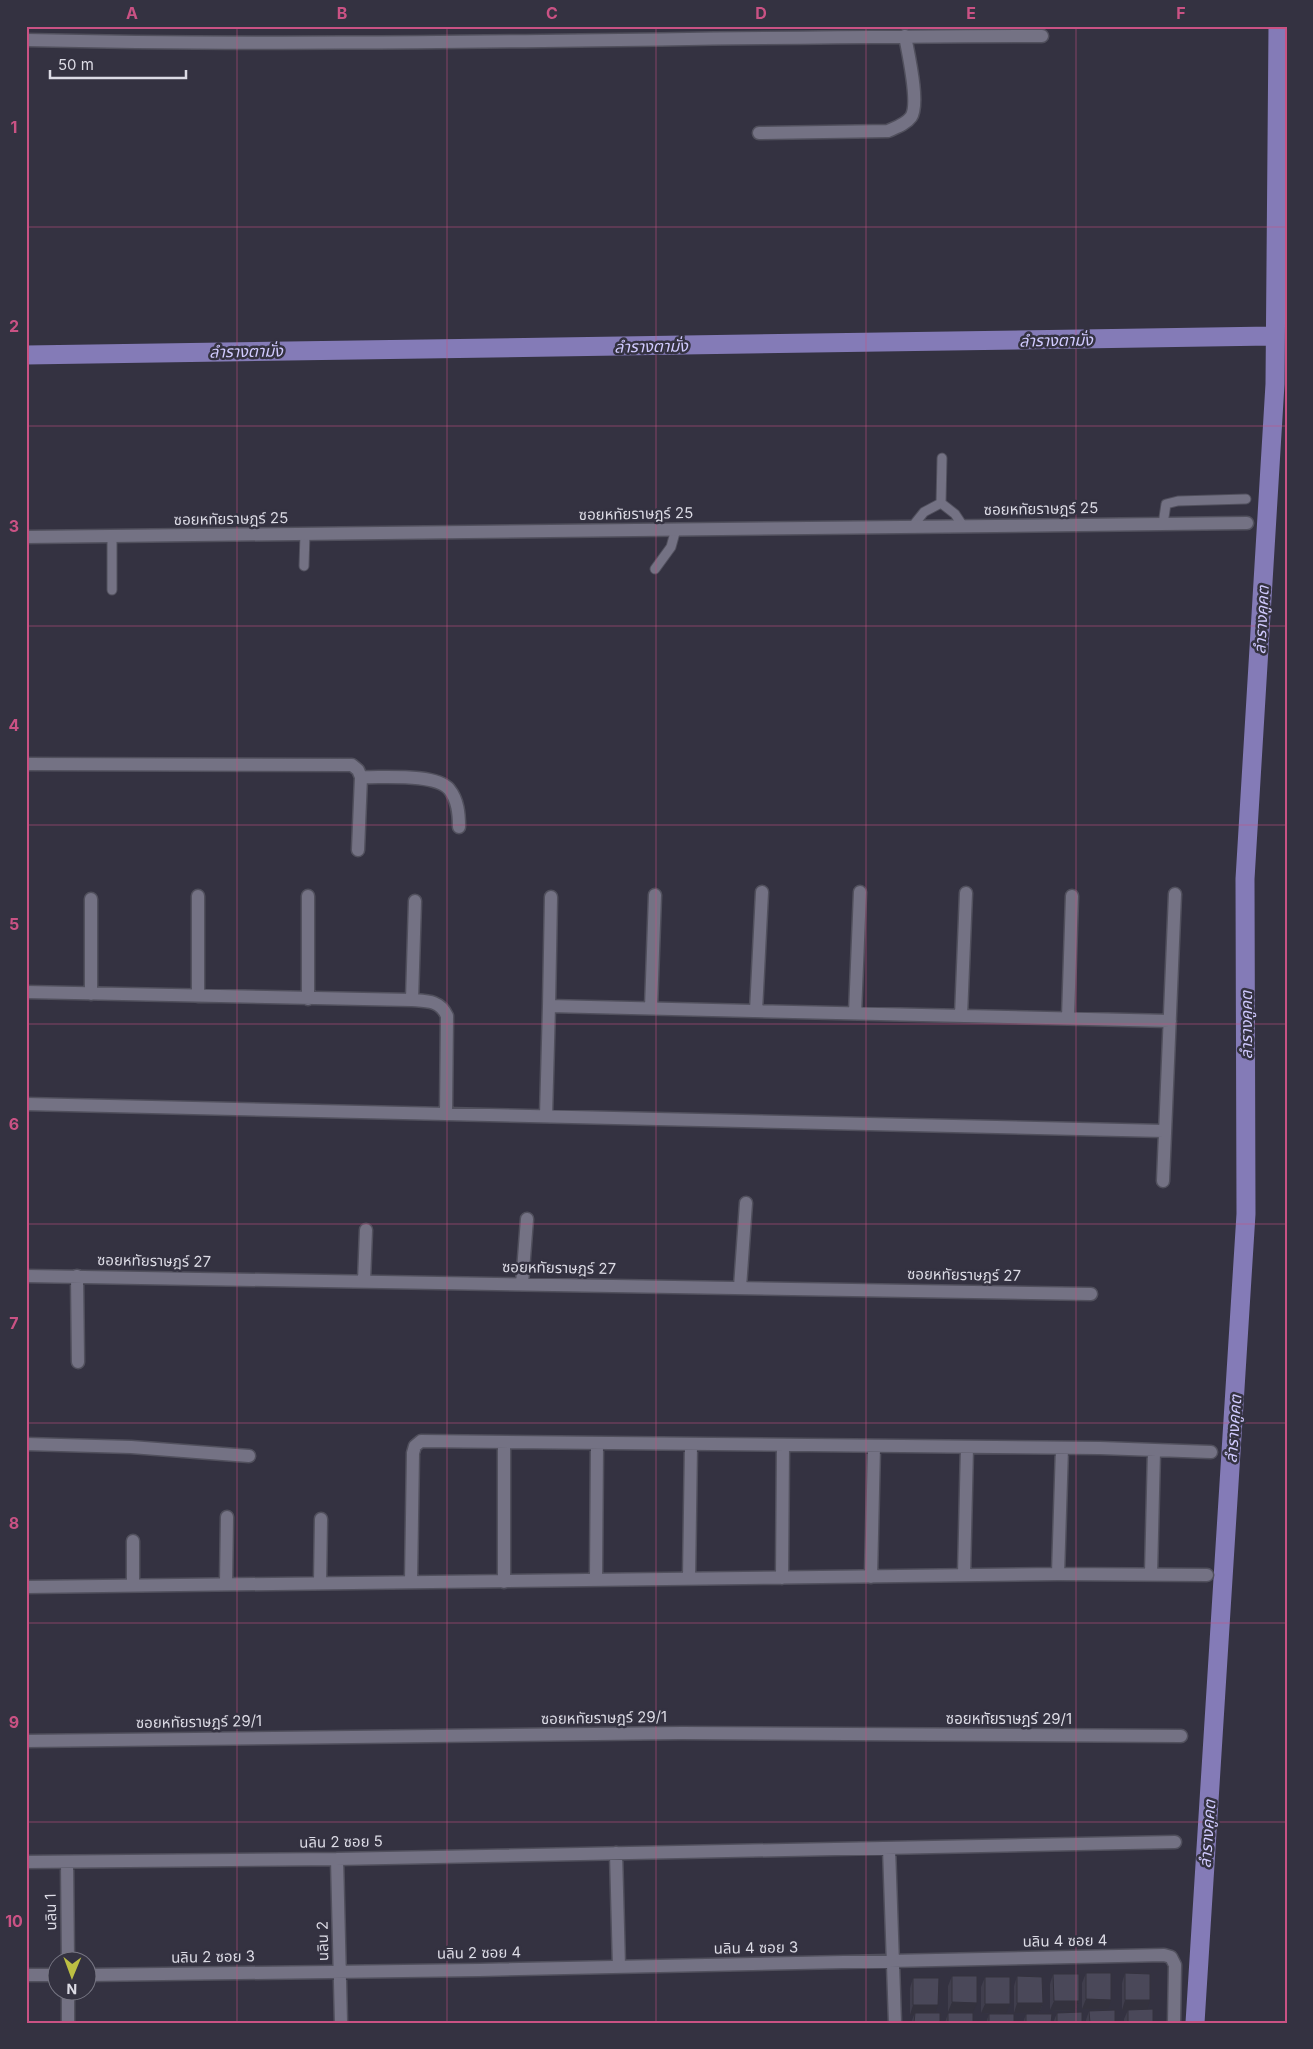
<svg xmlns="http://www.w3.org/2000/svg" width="1313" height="2049" font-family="Inter,'Noto Sans Thai',sans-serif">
<rect width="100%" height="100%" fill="#343241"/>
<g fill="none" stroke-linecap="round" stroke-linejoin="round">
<!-- canal -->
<path stroke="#847bb7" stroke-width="19" d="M26 355 1275 336
M1195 2023 1246 1214 1245 879 1275 384 1278 26"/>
<defs>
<path id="service" d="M942 458 941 503 955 514 963 526
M1163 524 1166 504 1178 501 1246 499
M912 527 924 512 941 503
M112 537V590
M304 566 305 534
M655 569 671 547 676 529"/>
<path id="minor" d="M26 40C365 48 703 36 1042 36
M759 133 888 131C897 127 906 124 911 117 920 104 908 53 905 36
M26 537 1247 523
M26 764 352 765 358 770 361 777 358 850
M361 777C382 778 435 773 449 789 458 800 459 814 459 827
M198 896V996
M26 992 412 1000C426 1001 440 1000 447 1016L446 1114
M91 994V899
M308 999V896
M412 1000 415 901
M549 1006 551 897
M651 1008 655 895
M756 1011 762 892
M855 1013 860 892
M961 1016 966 893
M1068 1018 1072 896
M26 1104 1164 1131
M546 1116 549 1006 1170 1021
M1163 1181 1175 894
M26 1276 1091 1294
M77 1276 78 1362
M364 1281 366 1230
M522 1284 527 1219
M740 1287 746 1203
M26 1444 131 1447 249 1456
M133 1541V1586
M1058 1574 1062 1448
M1151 1574 1154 1451
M964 1575 967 1447
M871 1577 874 1446
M782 1578 783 1446
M596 1579 597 1444
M689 1579 691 1445
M411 1582 413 1453 415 1446 421 1441 1100 1448 1211 1452
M504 1582V1442
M320 1583 321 1519
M226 1584 227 1517
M26 1587 1058 1574 1207 1575
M26 1741 682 1733 1181 1736
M889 1848 895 2023
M616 1853 619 1967
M337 1859 341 2023
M26 1862 337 1859 1175 1842
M67 1862 68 1962
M26 1975H58
M88 1975 479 1970 1164 1955 1171 1957 1175 1965 1174 2023
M68 1992V2023"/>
</defs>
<!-- service casing -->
<use href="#service" stroke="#51505d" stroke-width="11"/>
<!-- minor casing -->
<use href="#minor" stroke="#51505d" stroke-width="15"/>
<!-- service -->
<use href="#service" stroke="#747284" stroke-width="9"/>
<!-- minor -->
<use href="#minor" stroke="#747284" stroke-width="12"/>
</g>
<!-- wall -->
<path fill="#403e4d" d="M1086 1973 1108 2009H1082V1983Z
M1125 1973 1147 2009 1153 2023H1124V2019L1128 2010H1122V1983Z
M1053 1974 1079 2001 1075 2011 1050 2010V1984Z
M952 1976 973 2012H948V1986Z
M1017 1976 1043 2003 1039 2013H1014V1986Z
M985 1977 1006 2014 981 2013V1987Z
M913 1978 935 2013 940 2023H911L914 2015H910V1988Z
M1089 2011 1115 2023H1086V2020Z
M948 2013 973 2023H945Z
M1057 2013 1082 2023H1053Z
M989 2014 1014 2023H986Z
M1026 2014 1051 2023H1023Z"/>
<!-- shaded-wall -->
<path fill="#34323e" d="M1086 1999 1111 2000 1108 2009H1082Z
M1125 2000H1150L1147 2010H1122Z
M1054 2001H1079L1075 2011 1050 2010Z
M952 2002 977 2003 973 2012H948Z
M1017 2003H1043L1039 2013H1014Z
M985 2004H1010L1006 2014 981 2013Z
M913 2005H938L935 2014 915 2013 914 2015H910Z"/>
<!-- building -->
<path fill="#4a4859" stroke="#34323e" d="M1086 1973H1111V2000L1086 1999Z
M1125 1973 1150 1974V2000H1125Z
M1053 1974H1079V2001H1054Z
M952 1976H977V2003L952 2002Z
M1017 1976 1042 1977 1043 2003H1017Z
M985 1977H1010V2004H985Z
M913 1978H939L938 2005H913Z
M1153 2009V2023H1128V2010Z
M1115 2010V2023H1090L1089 2011Z
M1082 2012V2023H1057V2013Z
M915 2013H940V2023H914Z
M948 2013H973V2023H948Z
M989 2014H1014V2023H989Z
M1026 2014H1052L1051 2023H1026Z"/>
<!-- grid -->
<path fill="none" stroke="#ca5284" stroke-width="1" stroke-opacity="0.55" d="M237 26V2023M447 26V2023M656 26V2023M866 26V2023M1076 26V2023M26 227H1287M26 426H1287M26 626H1287M26 825H1287M26 1024H1287M26 1224H1287M26 1423H1287M26 1623H1287M26 1822H1287"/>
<g text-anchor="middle" stroke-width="5" stroke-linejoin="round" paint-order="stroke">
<!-- street labels -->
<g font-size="15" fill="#dcdbe5" stroke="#343241">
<text transform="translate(1041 509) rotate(-1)" y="5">ซอยหทัยราษฎร์ 25</text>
<text transform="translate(636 514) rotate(-1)" y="5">ซอยหทัยราษฎร์ 25</text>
<text transform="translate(231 519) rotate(-1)" y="5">ซอยหทัยราษฎร์ 25</text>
<text transform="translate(154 1261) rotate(1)" y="5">ซอยหทัยราษฎร์ 27</text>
<text transform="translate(559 1268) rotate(1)" y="5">ซอยหทัยราษฎร์ 27</text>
<text transform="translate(964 1275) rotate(1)" y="5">ซอยหทัยราษฎร์ 27</text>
<text transform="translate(604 1718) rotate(-1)" y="5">ซอยหทัยราษฎร์ 29/1</text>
<text x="1009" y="1724">ซอยหทัยราษฎร์ 29/1</text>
<text transform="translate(199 1722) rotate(-1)" y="5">ซอยหทัยราษฎร์ 29/1</text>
<text transform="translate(341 1842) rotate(-1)" y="5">นลิน 2 ซอย 5</text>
<text transform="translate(51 1912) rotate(-91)" y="5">นลิน 1</text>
<text transform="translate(323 1941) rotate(-91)" y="5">นลิน 2</text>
<text transform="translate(1065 1941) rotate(-1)" y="5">นลิน 4 ซอย 4</text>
<text transform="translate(756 1948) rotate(-1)" y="5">นลิน 4 ซอย 3</text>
<text transform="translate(479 1953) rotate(-1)" y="5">นลิน 2 ซอย 4</text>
<text transform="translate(213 1957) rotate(-1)" y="5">นลิน 2 ซอย 3</text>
</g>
<!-- water labels -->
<g font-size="16" font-style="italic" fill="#d0cafe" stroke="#343241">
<text transform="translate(1056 340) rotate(-1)" y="6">ลำรางตามั่ง</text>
<text transform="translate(651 346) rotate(-1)" y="6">ลำรางตามั่ง</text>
<text transform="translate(246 351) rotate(-1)" y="6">ลำรางตามั่ง</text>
<text transform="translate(1261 620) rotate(-87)" y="6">ลำรางคูคต</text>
<text transform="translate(1246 1025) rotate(-90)" y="6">ลำรางคูคต</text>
<text transform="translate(1233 1429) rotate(-86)" y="6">ลำรางคูคต</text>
<text transform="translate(1207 1834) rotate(-86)" y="6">ลำรางคูคต</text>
</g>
</g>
<!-- border -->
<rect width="1313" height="2049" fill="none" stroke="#343241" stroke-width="55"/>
<!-- north arrow -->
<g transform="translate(72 1976) rotate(181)"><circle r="24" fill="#343241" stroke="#777683"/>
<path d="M0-4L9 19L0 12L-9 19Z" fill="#bdbf43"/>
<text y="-8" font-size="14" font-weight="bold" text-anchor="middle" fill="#dcdbe5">N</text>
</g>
<!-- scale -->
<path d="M50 70v8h136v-8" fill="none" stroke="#dcdbe5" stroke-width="2.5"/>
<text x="58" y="70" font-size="15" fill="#dcdbe5" stroke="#343241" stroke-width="4" paint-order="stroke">50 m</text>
<rect x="28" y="28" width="1258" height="1994" fill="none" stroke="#ca5284" stroke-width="2"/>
<g font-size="16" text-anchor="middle" font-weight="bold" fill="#ca5284">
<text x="132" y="19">A</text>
<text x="342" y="19">B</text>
<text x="552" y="19">C</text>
<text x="761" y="19">D</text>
<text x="971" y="19">E</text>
<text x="1181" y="19">F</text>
<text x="14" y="133">1</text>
<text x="14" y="332">2</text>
<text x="14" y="532">3</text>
<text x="14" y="731">4</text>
<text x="14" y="930">5</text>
<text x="14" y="1130">6</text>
<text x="14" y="1329">7</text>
<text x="14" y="1529">8</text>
<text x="14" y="1728">9</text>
<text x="14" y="1927">10</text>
</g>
</svg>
